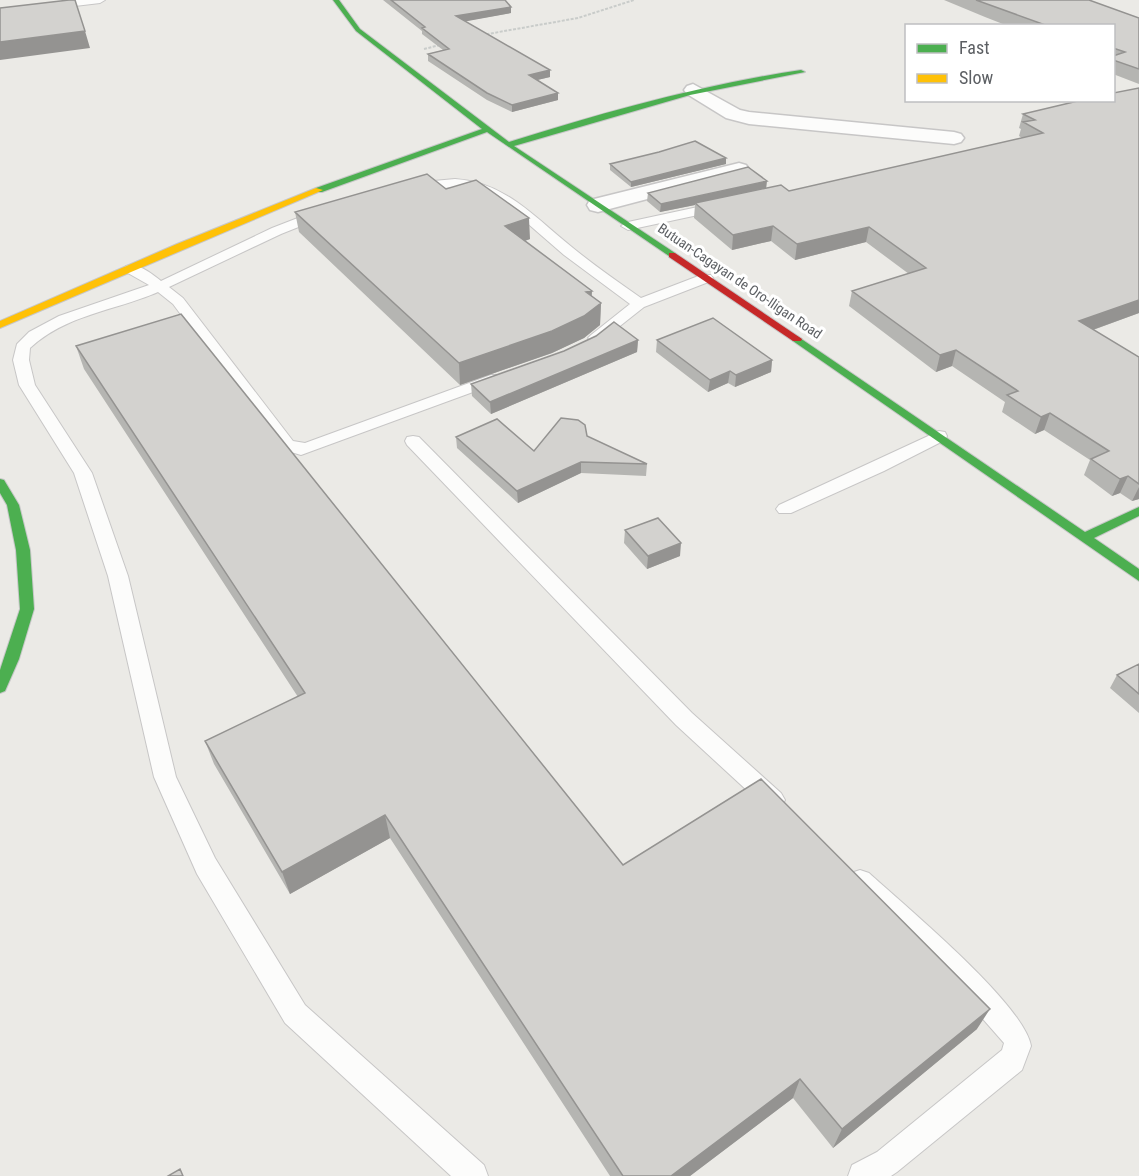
<svg xmlns="http://www.w3.org/2000/svg" width="1139" height="1176" font-family="'Roboto Condensed',sans-serif">
<rect width="100%" height="100%" fill="#ebeae6"/>
<g fill="none" stroke-linecap="round" stroke-linejoin="round">
<defs>
<path id="lane" d="M77 0H105L100 3 0 15V9Z
M455 179C506 182 536 219 573 248 595 266 618 282 641 298L701 275H711L713 278 711 281 644 307 601 341H591L588 338 591 335 630 304 564 255 511 209 488 194 472 189 455 187 412 191 406 187 412 183Z
M721 202 727 206 726 209 628 230 621 226 628 222Z
M321 209 326 210 327 213 326 216 281 234 169 287 183 298 293 441 305 443 491 375H503L505 378 503 381 301 455 281 449 173 304 158 292C114 311 65 315 30 348L29 360 35 385 92 473 128 576 176 777 215 858 305 1005 484 1165 488 1176H451L285 1023 197 874 154 777 108 576 74 473 19 385 13 360 17 344 29 332 59 316 149 285 126 272 124 269 126 266C139 263 151 273 161 281L272 228Z
M939 431 945 432 947 436 945 440 884 471 791 513H779L776 509 779 505Z
M413 436 419 437 692 713 781 793 785 800 781 807 773 810 765 807 676 725 407 445 405 441 407 437Z
M860 870 869 873C905 906 1024 1004 1031 1046L1022 1070 897 1172 891 1176H848L852 1165 877 1152 1002 1050 1004 1043 946 977 851 889 848 881 851 873Z"/>
<path id="street" d="M693 84 740 110 749 112 954 132 961 134 964 138 961 142 954 144 749 124 726 118 687 94 684 90 687 86Z
M739 163 746 165 749 169 746 173 598 212 590 210 587 205 590 200Z"/>
<path id="fast" d="M333 0H339L360 29 509 142C605 112 701 85 801 70L805 72 690 95 514 146 675 253V257L672 258 487 132 322 192H316V188L482 129 356 31Z
M797 336 1085 532 1139 507V516L1094 538 1139 569V581L793 341 792 339Z
M0 479 4 480 19 505 30 550 34 609 19 659 5 691 0 693V670L20 609 16 550 7 505 0 493Z"/>
<path id="slow" d="M316 188 323 190 0 328V321L177 244Z"/>
<path id="jam" d="M669 253H675L802 339 801 341H793L669 257Z"/>
</defs>
<!-- lane casing -->
<use href="#lane" stroke="#c7c6c6" stroke-width="2"/>
<!-- street casing -->
<use href="#street" stroke="#c7c6c6" stroke-width="3"/>
<!-- fast casing -->
<use href="#fast" stroke="#c7c7c8" stroke-width="2"/>
<!-- slow casing -->
<use href="#slow" stroke="#c7c7c8" stroke-width="2"/>
<!-- jam casing -->
<use href="#jam" stroke="#c7c7c8" stroke-width="2"/>
<!-- path -->
<path stroke="#c9ccca" stroke-width="2" stroke-dasharray="3 1.5" stroke-linecap="butt" d="M482 35 578 18 634 0
M424 49 440 45"/>
<!-- lane -->
<use href="#lane" fill="#fcfcfb" fill-rule="evenodd"/>
<!-- street -->
<use href="#street" fill="#fcfcfb" fill-rule="evenodd"/>
<!-- fast -->
<use href="#fast" fill="#4caf50" fill-rule="evenodd"/>
<!-- slow -->
<use href="#slow" fill="#ffc107" fill-rule="evenodd"/>
<!-- jam -->
<use href="#jam" fill="#c62828" fill-rule="evenodd"/>
</g>
<!-- wall -->
<path fill="#b5b5b2" d="M383 0H505L511 7V13L465 21 550 77 537 80 558 100 512 112 487 100 428 61V54L443 50 422 34V31Z
M944 0H1089L1139 18V84L1113 74V26H1008L985 17Z
M1082 100 1139 313 1093 330 1139 357V499L1132 501 1120 493 1112 496 1084 475 1090 460 1044 430 1035 434 1002 412 1005 402 952 366 936 372 849 306 852 291 909 274 866 242 795 260 771 241 732 250 694 218 695 205 660 212 647 201 648 193 767 188 789 191 1022 138 1019 136 1021 129 1019 128 1023 114Z
M610 164H726L631 187 610 170Z
M446 189 530 239 525 241 601 303 600 325 584 338 552 353 460 385 299 232 295 212Z
M638 340 637 352 491 414 472 396 471 384Z
M657 340 772 360 771 372 735 387 728 383 708 392 656 352Z
M76 346 623 865 977 1029 833 1148 793 1098 690 1176H610L390 838 290 894 214 764 205 741 298 697 84 369Z
M587 436 647 464 646 476 581 473 518 503 457 448 456 437 534 451Z
M625 530 680 556 647 569 624 543Z
M1139 664V713L1110 688 1117 675Z"/>
<!-- shaded-wall -->
<path fill="#949391" d="M511 7V13L457 23 456 16Z
M85 31 90 48 0 60V42Z
M550 70V77L529 82V75Z
M558 93V100L512 112V105Z
M726 158V164L631 187V182Z
M767 181 766 190 695 203V205L660 212 661 204Z
M529 218 530 239 506 247 505 226Z
M773 226 771 241 732 250 733 235Z
M869 227 866 242 795 260 797 244Z
M592 291 591 310 601 303 600 325 584 338 552 353 460 385 459 363 586 292Z
M1139 300V313L1073 337 1079 321Z
M638 340 637 352 491 414 490 402Z
M956 350 952 366 936 372 940 355Z
M772 360 771 372 735 387 736 375Z
M730 371 728 383 708 392 710 380Z
M1050 413 1044 430 1035 434 1041 417Z
M581 462V473L518 503 517 491Z
M1128 476 1120 493 1112 496 1120 479Z
M1139 487V499L1132 501Z
M681 543 680 556 647 569 648 556Z
M385 815 390 838 290 894 282 872Z
M990 1009 977 1029 833 1148 842 1129Z
M800 1079 793 1098 690 1176H671Z"/>
<!-- building -->
<path fill="#d3d2cf" stroke="#949391" stroke-width="1.5" d="M69 0H75L85 31 0 42V8Z
M391 0H505L511 7 456 16 550 70 529 75 558 93 512 105 487 93 428 54 449 49 422 28 425 27Z
M976 0H1089L1139 18V69L1113 60V56L1125 52 1113 48V26H1048Z
M1139 88V300L1079 321 1139 357V484L1128 476 1120 479 1091 459 1109 451 1050 413 1041 417 1007 395 1018 391 956 350 940 355 852 291 926 268 869 227 797 244 773 226 733 235 695 203 781 185 789 191 1043 133 1023 122 1035 120 1023 114 1082 100H1113V93Z
M695 141 726 158 631 182 610 164 659 152Z
M748 167 767 181 661 204 648 193Z
M427 174 446 189 476 180 529 218 505 226 592 291 586 292 601 303 584 316 552 331 459 363 295 212Z
M181 314 623 865 761 779 990 1009 842 1129 800 1079 671 1176H623L385 815 282 872 205 741 305 693 76 346Z
M713 318 772 360 736 375 730 371 710 380 657 340Z
M614 322 638 340 490 402 471 384 564 351 596 336Z
M561 418 578 420 585 425 587 436 647 464 581 462 517 491 456 437 497 419 534 451Z
M658 518 681 543 648 556 625 530Z
M1139 664V694L1117 675Z
M180 1169 183 1176H168Z"/>
<g text-anchor="middle" stroke-width="6" stroke-linejoin="round" paint-order="stroke">
<!-- far-street labels -->
<g font-size="14" fill="#5c5f63" stroke="#fff">
<text transform="translate(740 281) rotate(34)" y="5">Butuan-Cagayan de Oro-Iligan Road</text>
</g>
</g>
<!-- legend -->
<rect x="905" y="24" width="210" height="78" fill="#ffffff" stroke="#bebfc1" stroke-width="1.5"/>
<rect x="917" y="44" width="30" height="9" fill="#4caf50" stroke="#bebfc1" stroke-width="1.5"/>
<text x="959" y="54" font-size="18" fill="#5c5f63">Fast</text>
<rect x="917" y="74" width="30" height="9" fill="#ffc107" stroke="#bebfc1" stroke-width="1.5"/>
<text x="959" y="84" font-size="18" fill="#5c5f63">Slow</text>
</svg>
